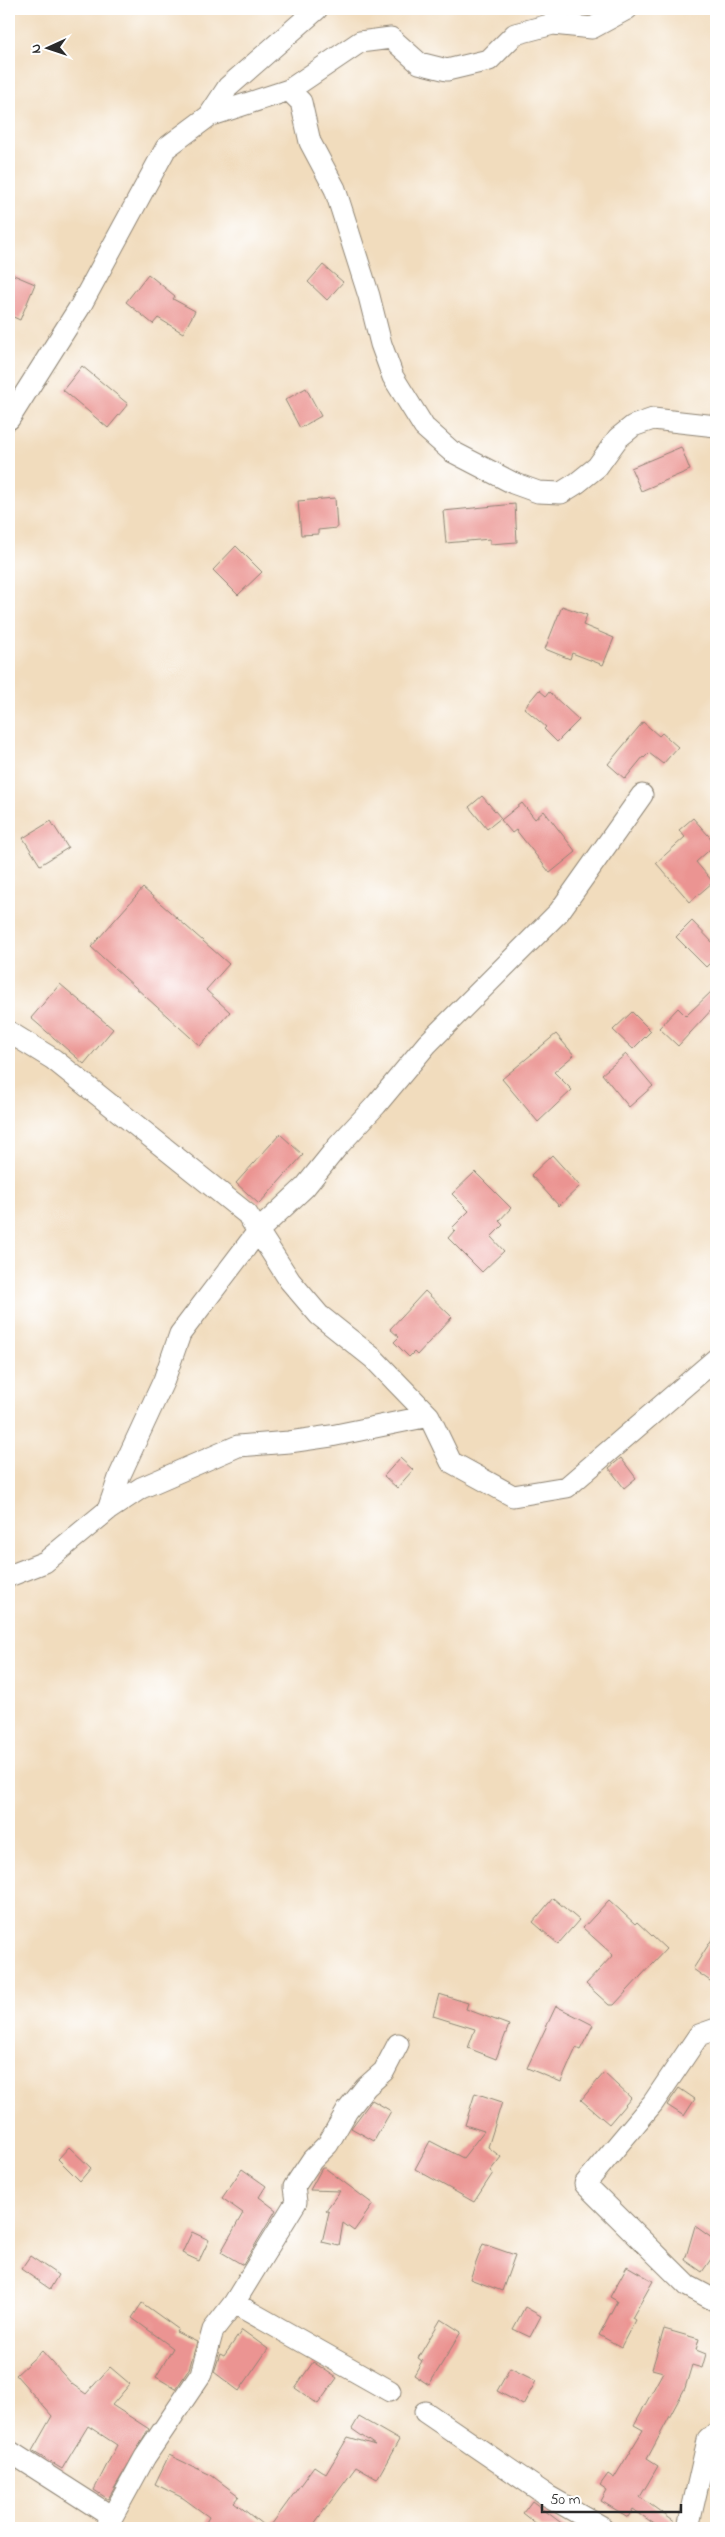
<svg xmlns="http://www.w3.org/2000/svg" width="725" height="2537" font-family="'Indie Flower',sans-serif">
<rect width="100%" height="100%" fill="#fff"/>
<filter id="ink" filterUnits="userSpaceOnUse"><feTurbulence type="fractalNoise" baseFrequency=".02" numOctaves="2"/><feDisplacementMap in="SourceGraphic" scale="10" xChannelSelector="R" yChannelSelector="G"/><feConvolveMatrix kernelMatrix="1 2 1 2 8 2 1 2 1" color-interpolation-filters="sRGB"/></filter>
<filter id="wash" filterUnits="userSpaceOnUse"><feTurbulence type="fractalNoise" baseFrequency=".0096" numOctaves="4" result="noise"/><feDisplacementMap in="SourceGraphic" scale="20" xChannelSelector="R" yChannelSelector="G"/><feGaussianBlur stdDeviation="1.12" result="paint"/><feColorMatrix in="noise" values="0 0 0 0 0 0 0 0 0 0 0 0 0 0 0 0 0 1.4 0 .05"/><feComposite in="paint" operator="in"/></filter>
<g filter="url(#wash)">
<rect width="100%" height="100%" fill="#f1dcbd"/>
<g id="blocks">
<!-- building -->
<path fill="#eb9492" d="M323 265 343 282 327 300 308 282Z
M9 273 35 284 20 320 9 315Z
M148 274 175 296 173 299 195 311 183 333 158 318 153 324 126 302Z
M82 366 128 404 108 428 63 390Z
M306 388 321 416 300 428 285 400Z
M681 447 690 470 641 491 631 468Z
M335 498 337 528 318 530V534L301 535 298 501Z
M515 504 517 542 490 544V539L446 543 443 511Z
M236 546 262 572 238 595 213 570Z
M562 606 587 615 583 625 614 638 603 665 572 653 570 659 545 649Z
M539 690 546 696 549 692 579 720 557 742 544 729 546 727 524 708Z
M643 722 659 736 662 733 678 747 663 764 649 753 644 758 643 757 625 779 608 764Z
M482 796 501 818 487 829 469 807Z
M522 803 535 819 544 811 576 852 550 873 516 830 512 833 501 820Z
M693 818 716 844 696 862 713 882 690 902 656 863 685 837 679 830Z
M51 821 68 848 40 865 23 838Z
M143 888 229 964 206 990 230 1012 200 1046 91 947Z
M692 921 716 946V957L706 967 676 937Z
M60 984 113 1029 84 1064 31 1018Z
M714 989 716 992V1005L678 1046 659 1028 678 1008 686 1016Z
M632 1012 651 1031 633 1049 613 1030Z
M556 1034 574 1055 554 1072 572 1090 538 1122 502 1079Z
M626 1054 653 1086 629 1107 602 1074Z
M280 1134 303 1155 259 1204 236 1183Z
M552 1155 580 1186 559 1206 531 1175Z
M475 1172 511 1208 499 1221 503 1225 491 1237 504 1251 482 1272 448 1238 455 1230 452 1228 469 1211 452 1194Z
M425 1291 452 1317 417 1355 414 1352 409 1357 394 1342 399 1337 390 1329Z
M400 1458 413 1470 397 1488 384 1476Z
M621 1458 636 1478 624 1488 609 1468Z
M553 1898 579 1920 558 1944 533 1922Z
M609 1900 635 1924 637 1922 666 1949 614 2005H609L586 1984 613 1955 583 1928Z
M716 1933V1985L693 1969Z
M439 1994 468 2003 466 2009 509 2025 496 2059 468 2048 475 2029 433 2016Z
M556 2006 593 2025 580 2050 576 2048 561 2082 527 2068Z
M604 2073 631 2098 609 2124 581 2100Z
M679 2088 695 2099 684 2116 667 2105Z
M475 2093 502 2102 488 2147 501 2157 490 2171 493 2173 474 2202 415 2169 430 2141 463 2158 484 2131 465 2125Z
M372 2100 391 2111 374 2141 351 2128Z
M69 2147 91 2168 80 2181 58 2159Z
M322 2168H325L373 2204 354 2231 343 2223 339 2246 322 2242 329 2212 326 2210 340 2191 310 2190Z
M242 2169 266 2186 259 2197 276 2210 243 2265 221 2252 243 2213 222 2198Z
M695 2226 716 2241V2252L702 2272 685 2260Z
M192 2232 209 2240 199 2261 182 2253Z
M483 2244 515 2255 502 2291 470 2279Z
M30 2256 58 2275 50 2289 21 2269Z
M627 2266 653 2281 632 2318 635 2320 621 2347 599 2335 617 2301 610 2297Z
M142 2303 178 2329 176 2332 197 2342 189 2369 176 2389 156 2377 173 2348 132 2318Z
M525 2307 541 2316 530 2337 513 2329Z
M441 2319 461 2332 429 2385 414 2375 422 2361 418 2358Z
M664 2329 699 2339 696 2350 706 2354 702 2368 692 2365 685 2388 647 2459 658 2466 640 2497 676 2523V2528H660L633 2509 628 2517 601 2501 607 2490 600 2485 608 2474 614 2478 643 2430 634 2425 663 2372 652 2369Z
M242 2330 268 2349 239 2391 214 2372 220 2354 224 2356Z
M42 2351 72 2384 86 2394 110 2367 130 2384 112 2405 149 2429 108 2499 94 2490 117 2445 88 2426 62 2469 32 2451 52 2416 16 2375Z
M313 2362 337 2378 318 2404 295 2388Z
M510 2368 536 2381 523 2405 497 2391Z
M359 2417 399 2440 377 2479 356 2467 311 2528H269L314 2466 326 2474 348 2437 375 2445 352 2429Z
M169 2455 211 2475 239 2496 234 2502 267 2528H203L209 2517 183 2498 155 2484Z
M532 2501 568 2528H542L523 2513Z"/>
</g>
</g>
<g filter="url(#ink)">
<use href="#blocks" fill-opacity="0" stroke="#8e8474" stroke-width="1"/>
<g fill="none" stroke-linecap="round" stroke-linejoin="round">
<defs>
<path id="minor" d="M289 90 360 42 391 38 419 63 447 70 489 60 515 34 553 24 592 28 627 9
M209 116 289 90 301 102 310 142 335 189 369 296 381 344 393 377 424 427 451 451 513 483 538 492 561 493 577 483 597 467 618 438 633 426 653 419 716 426
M9 419 81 305 166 148 209 116 228 87 317 9
M9 1032 53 1059 247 1214 290 1281 319 1315 373 1358 429 1416 451 1462 513 1496 567 1487 716 1359
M108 1510 141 1488 238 1446 289 1442 331 1436 429 1416
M9 1576 45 1562 108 1510 120 1475 164 1380 180 1334 259 1230 305 1187 338 1146 376 1105 427 1044 559 912 642 795
M716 2029 699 2035 653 2103 585 2184 688 2286 716 2301
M390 2391 234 2303 296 2202 294 2187 312 2160 328 2144 347 2111 366 2087 384 2071 398 2044
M425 2412 548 2496 604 2528
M9 2451 112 2517
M106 2528 145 2457 201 2374 213 2330 234 2303
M688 2528 708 2440 716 2433"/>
</defs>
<!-- minor casing -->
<use href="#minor" stroke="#8e8474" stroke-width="23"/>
<!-- minor -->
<use href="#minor" stroke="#fff" stroke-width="21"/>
</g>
</g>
<!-- margin -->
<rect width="725" height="2537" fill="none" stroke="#fff" stroke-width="30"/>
<!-- north arrow -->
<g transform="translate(48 48) rotate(267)" stroke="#ffffff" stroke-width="4" paint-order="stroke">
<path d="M0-4L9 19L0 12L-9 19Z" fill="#2b2b2b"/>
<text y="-8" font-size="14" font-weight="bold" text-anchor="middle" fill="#2b2b2b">N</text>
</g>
<!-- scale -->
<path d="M542 2504v8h139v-8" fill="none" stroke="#2b2b2b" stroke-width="2.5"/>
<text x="550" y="2504" font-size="15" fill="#2b2b2b" stroke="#ffffff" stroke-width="4" paint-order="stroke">50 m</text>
</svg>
